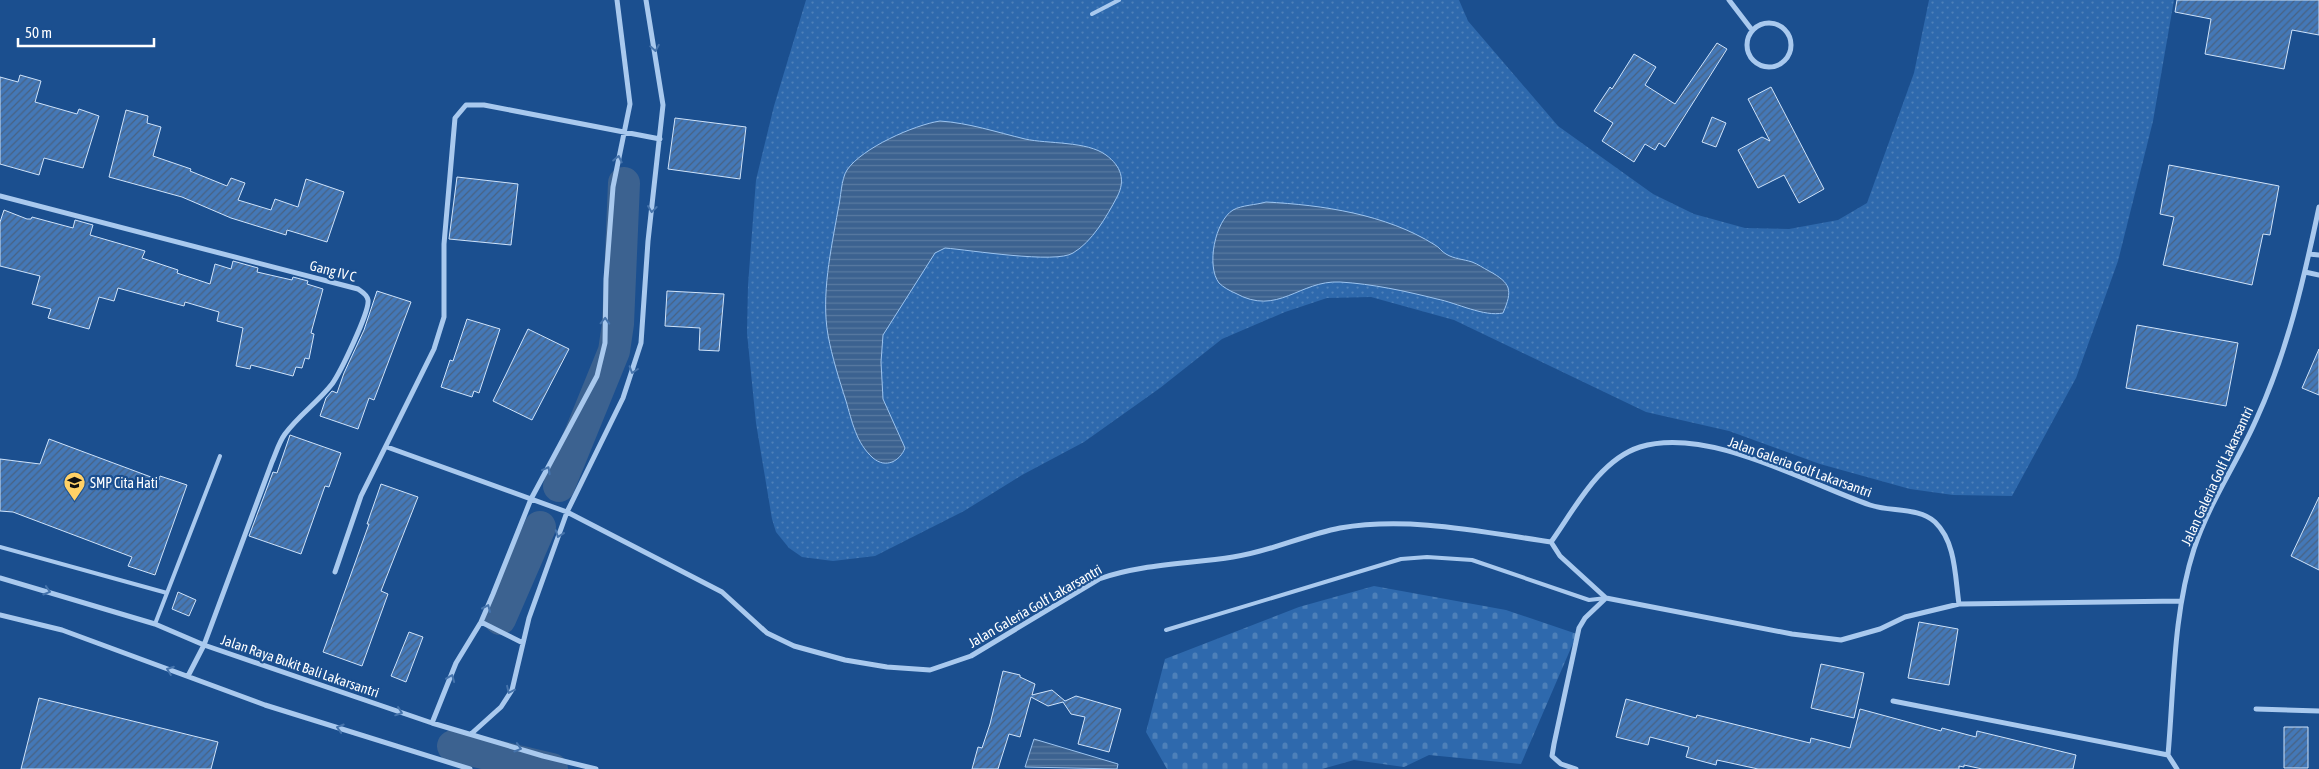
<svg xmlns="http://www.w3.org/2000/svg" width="2319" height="769" font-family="'Asap Condensed',sans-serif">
<defs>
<pattern id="grass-dots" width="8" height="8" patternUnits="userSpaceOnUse" patternTransform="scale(1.25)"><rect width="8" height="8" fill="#2e69ad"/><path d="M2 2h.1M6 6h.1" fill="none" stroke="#4d80b9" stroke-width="1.8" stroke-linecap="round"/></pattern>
<pattern id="cemetery-stones" width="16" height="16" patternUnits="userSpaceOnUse" patternTransform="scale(1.25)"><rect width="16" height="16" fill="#2e69ad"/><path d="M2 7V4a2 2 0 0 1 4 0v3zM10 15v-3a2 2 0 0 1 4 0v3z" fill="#4d80b9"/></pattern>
<pattern id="water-rules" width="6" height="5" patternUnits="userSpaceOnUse" patternTransform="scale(1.25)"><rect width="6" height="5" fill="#3c6290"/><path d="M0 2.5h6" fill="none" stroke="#597aa1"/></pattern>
<pattern id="building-hatch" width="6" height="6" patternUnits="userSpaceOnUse" patternTransform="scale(1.25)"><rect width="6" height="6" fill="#4478b7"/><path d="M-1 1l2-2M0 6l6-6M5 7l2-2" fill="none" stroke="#486282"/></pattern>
</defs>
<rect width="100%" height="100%" fill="#1b4f8f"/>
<!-- grass -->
<path fill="url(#grass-dots)" d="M806 0H1459L1468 21 1558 126 1653 194 1694 214 1745 228 1789 229 1838 220 1867 203 1914 73 1929 0H2174L2153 121 2118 261 2076 378 2012 496 1953 495 1910 489 1820 464 1729 431 1646 412 1454 320 1371 297 1327 298 1285 312 1222 339 1160 388 1084 442 1022 475 964 511 875 556 833 561 802 557 789 548 776 532 772 519 756 423 747 333 748 285 756 180 774 106Z"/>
<!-- cemetery -->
<path fill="url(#cemetery-stones)" d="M1374 586 1506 610 1577 634 1521 764 1429 755 1404 767 1354 760 1322 769H1167L1146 732 1165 659 1299 607Z"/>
<!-- water -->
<path fill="url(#water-rules)" stroke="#9cc4f0" d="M940 121C969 123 996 132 1025 139 1048 144 1087 141 1106 155 1121 166 1126 180 1117 197 1107 216 1092 242 1073 253 1056 264 970 250 945 248L935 253 883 335 881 362 883 399 905 448C900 461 886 469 873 458 856 443 852 421 846 401 839 379 832 357 828 335 821 295 831 250 838 210 841 198 841 179 847 170 862 148 914 125 940 121Z
M1266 202C1322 205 1386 214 1435 245 1439 247 1442 252 1446 254 1454 259 1463 259 1472 262 1478 264 1483 268 1489 271 1511 283 1513 290 1503 313 1484 317 1457 303 1437 299 1405 291 1373 284 1340 282 1299 280 1278 317 1235 293 1230 291 1223 287 1219 283 1206 266 1215 221 1233 210 1242 205 1256 205 1266 202Z
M1034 739 1118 764 1117 769 1025 767Z"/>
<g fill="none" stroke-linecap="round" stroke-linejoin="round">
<!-- river -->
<path stroke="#3c6290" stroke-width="32" d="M559 486 614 351 618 324 624 183
M500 619 540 527
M453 746 552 769"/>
</g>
<!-- building -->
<path fill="url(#building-hatch)" stroke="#cfe3fa" d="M2177 0H2319V35L2292 30 2284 69 2205 54 2211 19 2175 12Z
M1717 43 1727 49 1665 147 1659 143 1655 150 1645 144 1634 162 1602 141 1613 123 1594 111 1610 87 1612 89 1634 54 1656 67 1645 85 1675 104Z
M20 75 41 81 35 102 77 114 79 109 99 116 83 168 44 158 39 175 0 164V77L18 82Z
M1771 87 1824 189 1799 203 1784 175 1758 188 1738 150 1762 137 1770 141 1748 99Z
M126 110 148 116 147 123 161 127 153 156 191 169 190 171 227 186 231 178 245 183 238 200 271 210 275 199 298 207 306 179 344 192 327 242 287 230 286 235 231 218 182 197 109 177Z
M1712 117 1726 123 1716 147 1702 142Z
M675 118 746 127 740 179 668 169Z
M2169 165 2279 186 2270 235 2263 234 2252 285 2163 265 2174 217 2160 214Z
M457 177 518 184 511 245 449 239Z
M4 210 27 219H31L32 217 73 228 75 220 93 225 90 235 145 251 142 258 178 270 177 273 210 284 215 264 231 269 233 261 258 268 257 272 292 280 293 277 308 281 307 284 323 289 311 333 314 334 309 359 305 358 302 368 296 367 293 376 251 365 250 369 236 366 243 328 217 321 219 312 185 302 184 306 118 288 114 301 99 297 89 329 48 318 51 309 32 304 40 276 0 266V222Z
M377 291 411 302 374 400 369 398 358 429 320 416 326 398 332 391 337 393 344 373 364 330Z
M667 291 724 294 719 351 699 350 700 328 665 326Z
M467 319 500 329 479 393 474 391 472 397 441 387 450 360 453 361Z
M2137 325 2238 343 2226 406 2126 388Z
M528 329 569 349 532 420 493 401Z
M2319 349V395L2302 388Z
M290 435 341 453 329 487 325 486 301 554 249 536 273 472 277 473Z
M49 439 159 480 160 476 187 485 155 575 128 566 132 557 13 512 0 511V459L40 464Z
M381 484 418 497 381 591 388 594 362 666 323 652 369 524H367Z
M2319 497V570L2291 556Z
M178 592 196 600 189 616 172 609Z
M1919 622 1958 629 1949 685 1908 678Z
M409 632 423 637 406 682 391 676Z
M1821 664 1864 673 1854 718 1811 708Z
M1003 671 1020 675V677L1035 684 1032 695 1052 690 1065 701 1076 696 1121 709 1109 752 1078 744 1085 717 1071 714 1063 702 1048 706 1031 697 1020 737 1009 734 998 769H972L978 747 982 748 990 724Z
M39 698 218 742 211 769H21Z
M1626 699 1696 718 1697 715 1810 743 1811 738 1850 748 1860 709 1941 731 1942 728 1976 737 1977 731 2076 755 2073 769H1982L1964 765V767L1959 766V769H1758L1717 760 1716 765 1686 757 1689 747 1650 737 1648 745 1616 737Z
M2284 727H2308V768H2284Z"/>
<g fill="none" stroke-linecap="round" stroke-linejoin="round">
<!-- service -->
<path stroke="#a9c9ee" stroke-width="4" d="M1092 14 1119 0
M0 547 167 593
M155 624 220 456
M1166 630 1401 559 1427 557 1472 560 1589 600 1606 598"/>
<!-- minor -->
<path stroke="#a9c9ee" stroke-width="5" d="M1729 0 1752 30
M1747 45a22 22 0 1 1 44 0a22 22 0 1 1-44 0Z
M0 196 358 289C362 292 367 294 368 300 370 311 340 373 332 384 318 402 299 415 285 434 279 442 276 453 272 462L204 645 188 676
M2309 254 2319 255
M2305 272 2319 275
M387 447 567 512 722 592 767 633 794 646 845 660 887 667 930 670 971 656 1099 579C1141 564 1189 564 1233 557 1269 552 1304 535 1340 528 1409 516 1482 532 1551 542L1560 556 1606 598 1792 634 1841 640 1880 629 1905 617 1959 604 2181 601
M1551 542C1574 510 1599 460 1640 447 1708 426 1806 483 1870 505 1890 512 1919 507 1935 522 1956 542 1955 577 1959 604
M335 572 361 496 434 349 444 317V244L455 118 466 105H484L660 139
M0 578 155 624 204 645 432 723 543 756 596 769
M0 615 62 630 265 705 470 769
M481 622 523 643
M1893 701 2168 755
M2256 709 2319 711
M432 723 456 663 481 622 493 594 531 499 597 376 605 343 606 279 613 187 630 104 617 0
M471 734 501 707 512 690 529 618 567 512 623 398 641 343 648 241 663 105 646 0
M1576 769 1561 764 1552 756 1554 744 1579 628 1585 618 1606 598
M2177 769 2168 755C2174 687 2173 614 2194 549 2209 503 2237 463 2256 420 2287 353 2304 279 2319 207"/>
</g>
<!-- one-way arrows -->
<defs><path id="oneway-chevron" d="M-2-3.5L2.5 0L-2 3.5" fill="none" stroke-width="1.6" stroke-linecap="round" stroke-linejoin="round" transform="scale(1.25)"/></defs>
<g stroke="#4674ac">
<use href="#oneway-chevron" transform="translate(655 48) rotate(80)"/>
<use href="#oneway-chevron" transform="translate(618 159) rotate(-78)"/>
<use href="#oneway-chevron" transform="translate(652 209) rotate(97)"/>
<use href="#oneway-chevron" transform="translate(605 321) rotate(-88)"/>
<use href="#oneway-chevron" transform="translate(633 370) rotate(108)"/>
<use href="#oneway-chevron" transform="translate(547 470) rotate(-62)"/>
<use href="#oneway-chevron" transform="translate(559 534) rotate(110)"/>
<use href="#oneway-chevron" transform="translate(47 591) rotate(17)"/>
<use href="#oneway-chevron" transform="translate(487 608) rotate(-66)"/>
<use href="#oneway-chevron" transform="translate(170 670) rotate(-160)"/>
<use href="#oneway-chevron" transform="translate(451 678) rotate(-68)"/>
<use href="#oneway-chevron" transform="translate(510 690) rotate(115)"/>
<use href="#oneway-chevron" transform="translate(399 712) rotate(19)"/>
<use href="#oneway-chevron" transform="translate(340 728) rotate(-163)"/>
<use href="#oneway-chevron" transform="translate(518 748) rotate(17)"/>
</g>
<!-- icons -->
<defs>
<symbol id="school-pin" viewBox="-11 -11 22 30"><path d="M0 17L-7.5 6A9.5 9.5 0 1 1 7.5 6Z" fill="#ffd166" stroke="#1b4f8f"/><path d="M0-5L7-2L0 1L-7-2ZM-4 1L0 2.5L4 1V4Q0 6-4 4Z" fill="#111"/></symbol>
</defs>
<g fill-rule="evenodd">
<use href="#school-pin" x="62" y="470" width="25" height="34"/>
</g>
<g text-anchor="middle" stroke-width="4.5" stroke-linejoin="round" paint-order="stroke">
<!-- street labels -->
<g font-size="14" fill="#fff" stroke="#1b4f8f">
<text transform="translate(333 271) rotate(15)" y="5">Gang IV C</text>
<text transform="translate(1800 467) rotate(20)" y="5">Jalan Galeria Golf Lakarsantri</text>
<text transform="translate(2217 476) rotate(-65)" y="5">Jalan Galeria Golf Lakarsantri</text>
<text transform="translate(1035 606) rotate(-30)" y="5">Jalan Galeria Golf Lakarsantri</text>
<text transform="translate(300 666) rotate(19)" y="5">Jalan Raya Bukit Bali Lakarsantri</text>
</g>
<!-- poi labels -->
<g font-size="14" fill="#fff" stroke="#1b4f8f" text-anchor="start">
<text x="90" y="488">SMP Cita Hati</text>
</g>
</g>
<!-- scale -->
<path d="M18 38v8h136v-8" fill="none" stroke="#ffffff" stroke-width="2.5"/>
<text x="25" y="38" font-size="15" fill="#ffffff" stroke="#1b4f8f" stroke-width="4" paint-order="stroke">50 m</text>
</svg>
